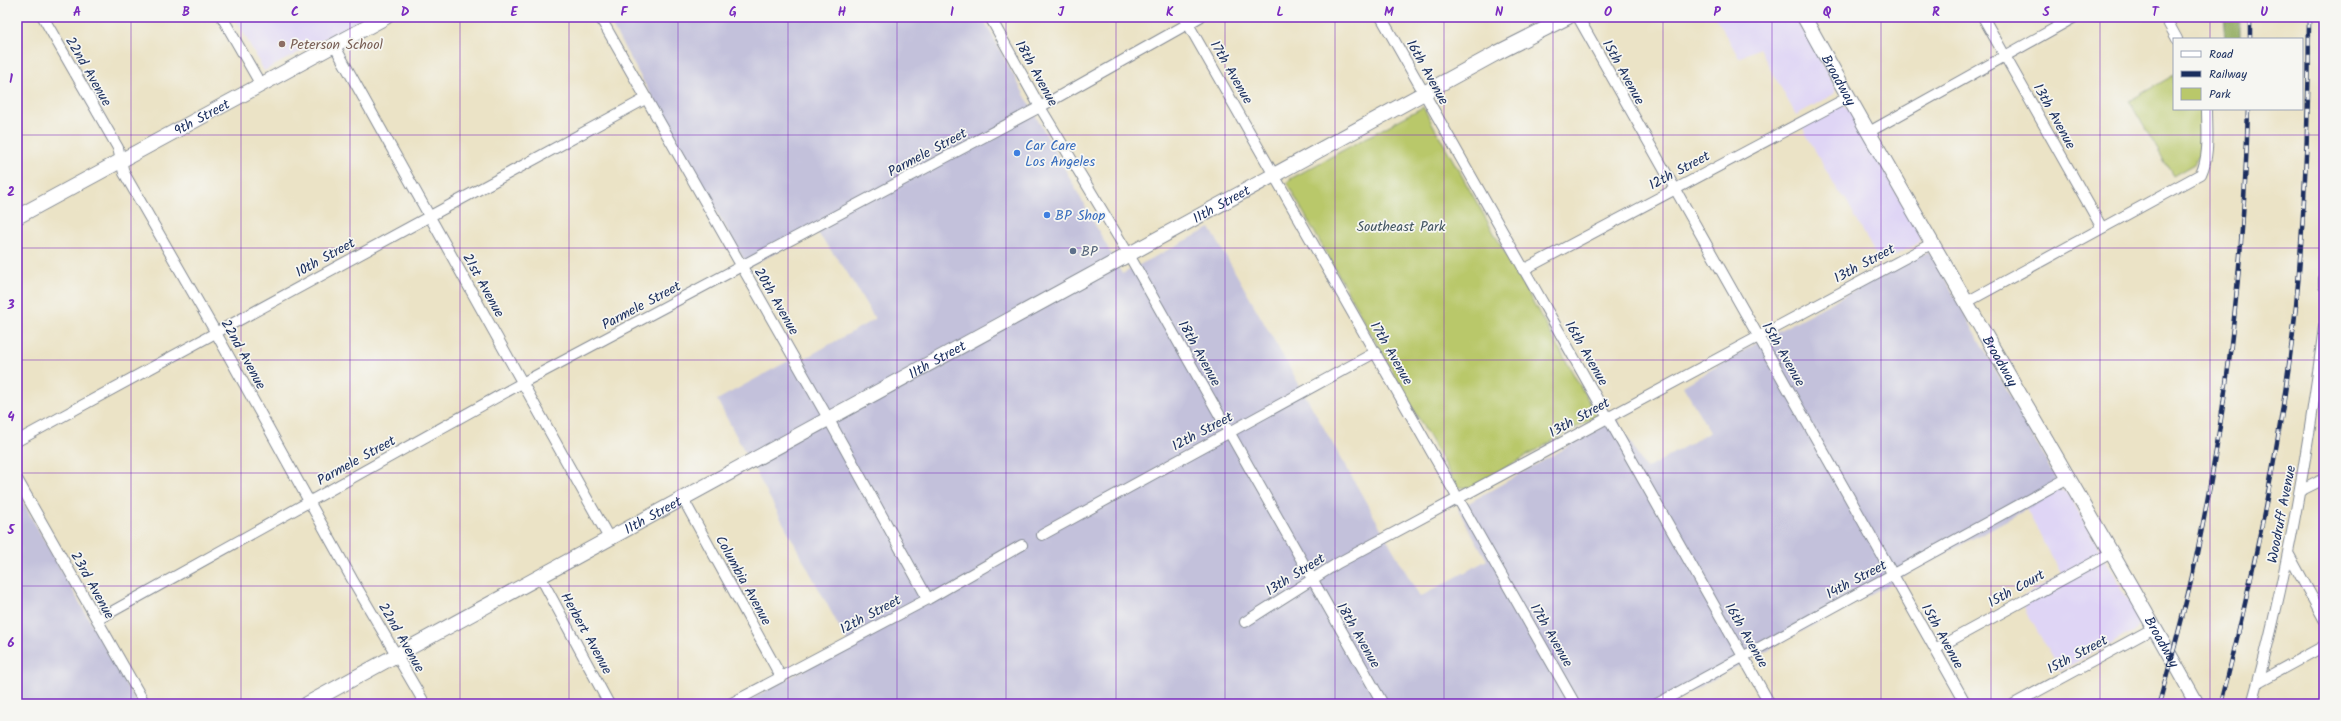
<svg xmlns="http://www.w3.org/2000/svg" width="2341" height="721" font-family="Kalam,sans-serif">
<rect width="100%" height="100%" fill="#f6f6f2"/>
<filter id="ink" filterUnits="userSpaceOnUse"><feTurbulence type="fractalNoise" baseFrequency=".025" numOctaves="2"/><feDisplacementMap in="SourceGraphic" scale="8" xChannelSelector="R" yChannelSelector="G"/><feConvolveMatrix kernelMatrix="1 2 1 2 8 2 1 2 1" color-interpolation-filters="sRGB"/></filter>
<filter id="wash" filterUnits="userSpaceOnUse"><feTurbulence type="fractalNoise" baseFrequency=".012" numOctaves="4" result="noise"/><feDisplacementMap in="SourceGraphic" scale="16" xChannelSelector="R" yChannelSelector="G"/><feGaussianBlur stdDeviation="0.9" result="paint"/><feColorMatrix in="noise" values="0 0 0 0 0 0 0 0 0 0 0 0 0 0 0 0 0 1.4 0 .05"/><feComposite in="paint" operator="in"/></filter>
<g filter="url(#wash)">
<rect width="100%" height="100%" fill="#ebe3c6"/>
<!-- built -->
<path fill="#dfd5f5" d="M235 17H365L264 71Z
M1716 17H1796L1834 84 1836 89 1834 94 1796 115 1759 48 1739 58Z
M1842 105 1849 109 1920 234 1919 243 1880 263 1845 198 1838 192 1801 125Z
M2058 490 2066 491 2069 496 2139 618 2140 624 2134 631 2060 671 2019 599 2062 575 2026 509Z"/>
<!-- industrial -->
<path fill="#c3c1db" d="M607 17H982L1122 274 1210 228 1420 597 1487 560 1458 509 1617 419 1646 469 1710 432 1683 386 1776 332 1927 252 1933 257 2062 490 1668 704H742L849 645 717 400 790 360 793 365 875 319 845 269 817 232 748 267Z
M17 492 137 704H17Z"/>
<!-- green -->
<path fill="#b9c86a" stroke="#6a7c64" d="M2174 75V109H2202L2200 154 2194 164 2173 176 2129 101Z
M1423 107 1596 414 1595 417 1470 488 1457 487 1287 183 1290 179Z"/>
<!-- forest -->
<path fill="#92ac5e" stroke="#566e5e" d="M2223 17H2240V39H2225Z"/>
</g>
<g filter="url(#ink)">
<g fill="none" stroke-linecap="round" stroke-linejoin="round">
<defs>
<path id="street" d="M43 17 118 148 124 173 216 333 352 579 425 704
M222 17 261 85
M600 17 828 418 928 599
M990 17 1040 107 1129 255 1383 704
M1184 17 1575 704
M1381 17 1770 704
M1578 17 1966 704
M1983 17 2102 228
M2165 17 2177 39
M334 45 609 538
M1869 132 2075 17
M1523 270 1849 97
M2324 279V286
M1965 303 2201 174C2210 155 2207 130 2207 109
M17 441 647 98
M17 479 145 704
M2300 491 2324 479
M682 497 781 677
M1042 535 1376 352
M2289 555 2324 619
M540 576 609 704
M97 620 522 383 1040 107 1200 17
M1245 622 1338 563 1931 244
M1935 649 2111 553
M2258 682 2324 646
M730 704 928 599 1022 545
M1657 704 2068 478
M2014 704 2154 628
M2252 704C2287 580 2308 454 2324 327"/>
<g id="secondary">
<path id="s1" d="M1804 17C1931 248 2069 473 2197 704"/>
<path id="s2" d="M17 217 386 17"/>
<path id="s3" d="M307 704 1497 53 1568 17"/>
</g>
</defs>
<!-- street casing -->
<use href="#street" stroke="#838992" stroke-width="12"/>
<!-- secondary casing -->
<use href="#secondary" stroke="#838992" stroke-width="16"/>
<!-- street -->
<use href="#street" stroke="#fff" stroke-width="10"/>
<!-- secondary -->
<use href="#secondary" stroke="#fff" stroke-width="14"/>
<defs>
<path id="rail" d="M2250 17V39
M2159 704C2173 652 2188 601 2198 548 2228 403 2244 257 2248 109
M2221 704C2254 573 2282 441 2296 306 2305 210 2309 114 2309 17"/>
</defs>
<!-- rail casing -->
<use href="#rail" stroke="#1b2f5e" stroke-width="4.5"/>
<!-- rail -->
<use href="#rail" stroke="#f6f6f2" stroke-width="3" stroke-dasharray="9" stroke-linecap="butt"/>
</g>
</g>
<!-- grid -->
<path fill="none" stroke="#7b2cbf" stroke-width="1" stroke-opacity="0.55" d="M131 17V704M241 17V704M350 17V704M460 17V704M569 17V704M678 17V704M788 17V704M897 17V704M1006 17V704M1116 17V704M1225 17V704M1335 17V704M1444 17V704M1553 17V704M1663 17V704M1772 17V704M1881 17V704M1991 17V704M2100 17V704M2210 17V39M2210 109V704M17 135H2324M17 248H2324M17 360H2324M17 473H2324M17 586H2324"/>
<!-- markers -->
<circle fill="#8d6e63" stroke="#f6f6f2" stroke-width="1.5" cx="282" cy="44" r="4"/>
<g fill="#3f7fe0" stroke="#f6f6f2" stroke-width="1.5">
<circle cx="1017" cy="153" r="4"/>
<circle cx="1047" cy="215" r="4"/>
</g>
<circle fill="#5c6f8a" stroke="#f6f6f2" stroke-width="1.5" cx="1073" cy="251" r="4"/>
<g text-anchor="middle" stroke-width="3.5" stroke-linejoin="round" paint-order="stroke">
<!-- education labels -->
<g font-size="14" fill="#785e54" stroke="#f6f6f2" text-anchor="start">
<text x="290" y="49">Peterson School</text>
</g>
<!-- street labels -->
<g font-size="14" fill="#1b2f5e" stroke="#f6f6f2">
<text transform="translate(89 71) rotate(60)" y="5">22nd Avenue</text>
<text transform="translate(1232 72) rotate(60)" y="5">17th Avenue</text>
<text transform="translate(1428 72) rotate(61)" y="5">16th Avenue</text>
<text transform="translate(1624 72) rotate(61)" y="5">15th Avenue</text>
<text transform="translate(1037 73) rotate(61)" y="5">18th Avenue</text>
<text dy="5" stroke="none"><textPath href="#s1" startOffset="72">Broadway</textPath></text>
<text transform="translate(2055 116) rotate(61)" y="5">13th Avenue</text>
<text dy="5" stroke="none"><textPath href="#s2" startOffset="210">9th Street</textPath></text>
<text transform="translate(927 152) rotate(-28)" y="5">Parmele Street</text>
<text transform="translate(1679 170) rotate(-28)" y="5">12th Street</text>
<text dy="5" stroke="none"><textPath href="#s3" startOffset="1042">11th Street</textPath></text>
<text transform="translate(325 257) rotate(-29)" y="5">10th Street</text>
<text transform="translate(1864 263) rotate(-28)" y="5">13th Street</text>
<text transform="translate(484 285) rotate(61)" y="5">21st Avenue</text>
<text transform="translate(777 301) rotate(60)" y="5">20th Avenue</text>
<text transform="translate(641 305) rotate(-28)" y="5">Parmele Street</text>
<text transform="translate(1200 353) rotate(61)" y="5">18th Avenue</text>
<text transform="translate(1392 353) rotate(60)" y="5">17th Avenue</text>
<text transform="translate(1587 353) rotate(60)" y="5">16th Avenue</text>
<text transform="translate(244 354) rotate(61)" y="5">22nd Avenue</text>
<text transform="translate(1784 354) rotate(60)" y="5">15th Avenue</text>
<text dy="5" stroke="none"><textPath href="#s3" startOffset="718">11th Street</textPath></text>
<text dy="5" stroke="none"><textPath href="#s1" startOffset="396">Broadway</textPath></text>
<text transform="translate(1579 417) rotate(-29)" y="5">13th Street</text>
<text transform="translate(1202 431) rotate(-28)" y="5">12th Street</text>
<text transform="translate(356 460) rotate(-29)" y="5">Parmele Street</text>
<text dy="5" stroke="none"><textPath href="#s3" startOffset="394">11th Street</textPath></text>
<text transform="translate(2281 514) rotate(-79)" y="5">Woodruff Avenue</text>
<text transform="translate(1295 574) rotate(-32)" y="5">13th Street</text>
<text transform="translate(1856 579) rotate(-28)" y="5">14th Street</text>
<text transform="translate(744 580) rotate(61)" y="5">Columbia Avenue</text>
<text transform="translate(93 585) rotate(61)" y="5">23rd Avenue</text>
<text transform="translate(2016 588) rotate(-29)" y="5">15th Court</text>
<text transform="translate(870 614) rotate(-28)" y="5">12th Street</text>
<text transform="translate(587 633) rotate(61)" y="5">Herbert Avenue</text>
<text transform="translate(1359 635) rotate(60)" y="5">18th Avenue</text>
<text transform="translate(1552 635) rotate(60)" y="5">17th Avenue</text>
<text transform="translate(1747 635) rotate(60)" y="5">16th Avenue</text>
<text transform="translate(1943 636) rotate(61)" y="5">15th Avenue</text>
<text transform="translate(402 637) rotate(60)" y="5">22nd Avenue</text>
<text dy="5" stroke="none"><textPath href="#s1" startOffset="720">Broadway</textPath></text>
<text transform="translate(2077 654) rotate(-28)" y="5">15th Street</text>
</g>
<!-- shop labels -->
<g font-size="14" fill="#366cbe" stroke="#f6f6f2" text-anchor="start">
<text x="1025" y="150">Car Care<tspan x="1025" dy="16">Los Angeles</tspan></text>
<text x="1055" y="220">BP Shop</text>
</g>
<!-- park labels -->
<g font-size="14" fill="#425561" stroke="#f6f6f2">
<text x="1401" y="231">Southeast Park</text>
</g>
<!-- service labels -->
<g font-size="14" fill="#4e5e75" stroke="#f6f6f2" text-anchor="start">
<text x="1081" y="256">BP</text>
</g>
</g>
<!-- margin -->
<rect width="2341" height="721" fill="none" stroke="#f6f6f2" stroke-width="44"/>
<!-- legend -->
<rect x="2173" y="38" width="130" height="72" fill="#f6f6f2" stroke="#9ea6b7"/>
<rect x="2181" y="51" width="20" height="6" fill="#ffffff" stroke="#9ea6b7"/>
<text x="2209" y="58" font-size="12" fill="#1b2f5e">Road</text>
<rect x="2181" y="71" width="20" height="6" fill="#1b2f5e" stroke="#9ea6b7"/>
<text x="2209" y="78" font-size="12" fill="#1b2f5e">Railway</text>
<rect x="2181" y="88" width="20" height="12" fill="#b9c86a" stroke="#9ea6b7"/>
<text x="2209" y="98" font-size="12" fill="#1b2f5e">Park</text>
<rect x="22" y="22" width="2297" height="677" fill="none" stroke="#7b2cbf" stroke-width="1.5"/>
<g font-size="13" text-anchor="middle" font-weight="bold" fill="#7b2cbf">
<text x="77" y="16">A</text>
<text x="186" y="16">B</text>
<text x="295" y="16">C</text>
<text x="405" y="16">D</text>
<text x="514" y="16">E</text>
<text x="624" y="16">F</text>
<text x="733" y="16">G</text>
<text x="842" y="16">H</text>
<text x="952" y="16">I</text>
<text x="1061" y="16">J</text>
<text x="1170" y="16">K</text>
<text x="1280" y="16">L</text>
<text x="1389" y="16">M</text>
<text x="1499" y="16">N</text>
<text x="1608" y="16">O</text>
<text x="1717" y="16">P</text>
<text x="1827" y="16">Q</text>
<text x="1936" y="16">R</text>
<text x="2046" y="16">S</text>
<text x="2155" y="16">T</text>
<text x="2264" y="16">U</text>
<text x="11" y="83">1</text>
<text x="11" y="196">2</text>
<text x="11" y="309">3</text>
<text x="11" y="421">4</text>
<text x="11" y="534">5</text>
<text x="11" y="647">6</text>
</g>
</svg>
